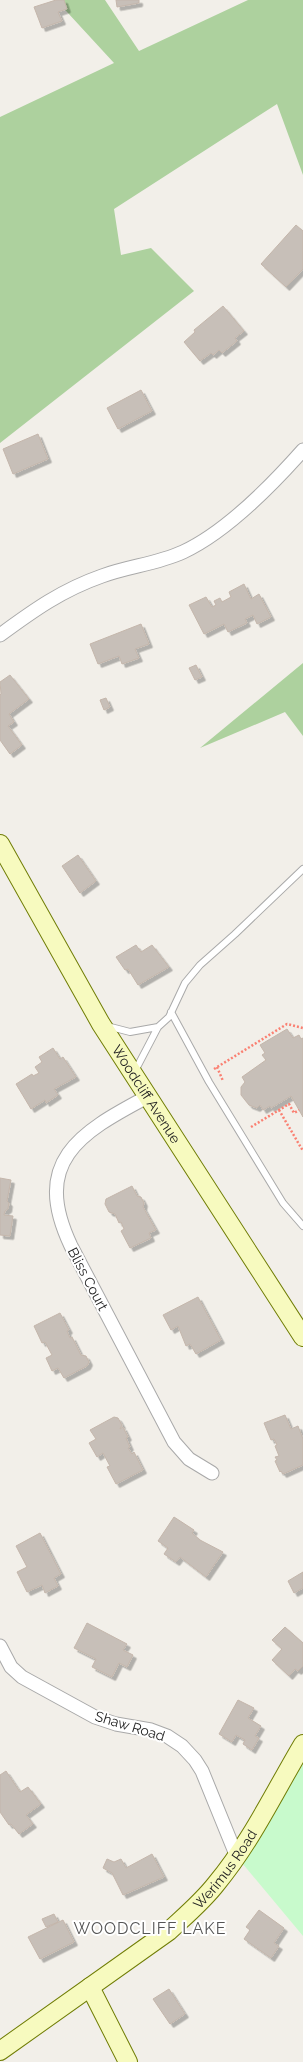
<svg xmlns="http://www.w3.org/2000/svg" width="303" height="2062" font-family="Raleway,sans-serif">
<defs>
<filter id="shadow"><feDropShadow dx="3.5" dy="3.5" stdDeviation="0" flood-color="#0004"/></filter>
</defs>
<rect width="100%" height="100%" fill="#f2efe9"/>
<!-- forest -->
<path fill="#add19e" d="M56 0H105L139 51 248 0H303V175L277 104 114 209 121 255 151 248 194 291 0 443V117L114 63Z
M303 663V736L285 712 200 748Z"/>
<!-- park -->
<path fill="#c8facc" d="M303 1744V1936L237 1857Z"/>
<!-- building -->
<path fill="#c7bfb8" stroke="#c4b6ab" filter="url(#shadow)" d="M56 0H64L67 9 58 12 62 21 42 28 34 7Z
M116 0H139V3L117 7Z
M296 225 303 231V269L286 287 261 264Z
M223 306 244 331 235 338 237 341 222 353 219 350 213 355 211 353 200 361 184 342 195 332 194 330Z
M141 390 152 411 118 429 107 408Z
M38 434 48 459 13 474 3 449Z
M244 584 251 599 259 594 271 617 257 624 253 615 245 619 247 623 228 632 224 624 204 634 189 605 206 597 212 607 216 605 214 601 220 598 222 602 231 597 229 592Z
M141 624 149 644 135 649 139 658 122 664 119 656 98 664 90 644Z
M196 665 202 677 195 680 189 668Z
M10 675 29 699 9 714 14 722 8 726 22 745 10 754 0 740V695L1 694 0 682Z
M106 698 110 707 104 710 100 700Z
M78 855 96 881 80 893 62 866Z
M136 945 141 952 152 945 169 967 138 985 128 969 125 970 116 957Z
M287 1029 293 1038 299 1035 301 1039 303 1038V1117L291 1096 271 1108 270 1106 263 1110 260 1105 257 1108 249 1105 241 1095V1087L245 1082 242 1077 266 1060 262 1055 265 1053 260 1045Z
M53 1048 60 1059 63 1057 76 1077 54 1089 58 1095 46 1103 45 1100 31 1109 16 1084 32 1074 33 1076 39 1073 35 1067 42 1062 39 1057Z
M0 1178 11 1180 7 1201 9 1203 8 1209 5 1211 4 1215 13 1216 10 1236 0 1235Z
M132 1186 137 1196 141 1197 144 1203 143 1207 156 1230 149 1233 151 1238 130 1248 121 1231 124 1229 121 1222 119 1223 115 1214 109 1212 105 1204 106 1199Z
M198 1297 221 1340 196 1354 190 1344 186 1346 178 1326 171 1330 163 1315Z
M60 1313 69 1330 67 1331 70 1338 72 1337 81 1355 86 1356 89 1362 87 1366 64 1378 58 1368 52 1371 46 1358 52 1355 45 1342 42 1343 34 1326Z
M285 1415 291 1429 298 1426 303 1439V1465L283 1474 281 1471 280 1472 275 1461 277 1460 275 1457 279 1456 275 1446 277 1445 274 1439 271 1440 264 1423Z
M114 1417 118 1418 122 1425 120 1429 123 1427 128 1437 126 1438 130 1447 128 1448 132 1454 134 1452 143 1470 116 1484 107 1467 110 1466 103 1453 97 1457 89 1443 96 1439 90 1430Z
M174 1517 194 1530 192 1533 200 1540 223 1552 206 1577 180 1557 176 1562 164 1554 168 1548 158 1541Z
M40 1533 61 1574 54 1578 58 1586 45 1593 42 1585 27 1592 17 1572 27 1567 16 1546Z
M303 1572V1588L294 1593 288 1581Z
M87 1623 127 1644 123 1650 133 1655 127 1667 119 1663 112 1677 92 1667 96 1659 74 1648Z
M285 1627 303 1643V1666L298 1671 295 1669 289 1676 272 1660 282 1649 272 1640Z
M238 1700 254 1708 248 1718 261 1726 255 1736 259 1738 252 1750 243 1744 245 1740 236 1735 232 1742 219 1734Z
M6 1771 20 1792 28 1787 41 1804 26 1815 33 1824 19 1834 11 1824 9 1825 0 1812V1775Z
M152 1854 164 1877 123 1895 112 1873 103 1868 107 1859 114 1862 121 1859 126 1868Z
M259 1910 284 1928 274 1943 279 1946 271 1958 244 1939 250 1930 246 1927Z
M54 1914 58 1922 46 1927 42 1919Z
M63 1920 74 1942 40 1959 28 1937Z
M169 1989 185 2014 170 2024 153 1999Z"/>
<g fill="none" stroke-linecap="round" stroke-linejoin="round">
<defs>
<path id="lane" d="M171 1012 209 1082 283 1203 303 1226
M107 1026 130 1032 158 1027
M135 1071 158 1027 169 1017 185 983 200 965 235 934 303 869"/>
<path id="street" d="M0 635C34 610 62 590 102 576 129 566 157 564 183 552 226 532 272 485 303 450
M147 1097C79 1133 31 1162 71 1246L174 1442 189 1459 212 1473
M0 1646 11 1667 22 1677 95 1717 116 1724 151 1730 167 1736 182 1746 195 1760 202 1771 237 1857"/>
<g id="secondary">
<path id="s1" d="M0 844 101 1024 303 1337"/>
<path d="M90 1987 128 2062"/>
<path id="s2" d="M0 2051 169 1931C185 1916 202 1902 216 1884 251 1842 275 1791 303 1744"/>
</g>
</defs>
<!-- lane casing -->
<use href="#lane" stroke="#a9a9a9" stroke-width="8"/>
<!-- street casing -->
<use href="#street" stroke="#a9a9a9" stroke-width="15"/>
<!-- secondary casing -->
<use href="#secondary" stroke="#707d05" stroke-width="20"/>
<!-- path -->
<path stroke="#fa8072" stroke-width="2.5" stroke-dasharray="2 2" stroke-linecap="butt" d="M217 1067 223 1081
M214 1069 287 1024 303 1028
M279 1110 303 1151
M251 1127 289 1104 294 1113 299 1110"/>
<!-- lane -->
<use href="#lane" stroke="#fff" stroke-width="6"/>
<!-- street -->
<use href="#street" stroke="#fff" stroke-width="13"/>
<!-- secondary -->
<use href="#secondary" stroke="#f7fabf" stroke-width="18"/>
</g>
<g text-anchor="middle" stroke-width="4" stroke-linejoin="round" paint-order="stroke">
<!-- street labels -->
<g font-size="14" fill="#222" stroke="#fff">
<text dy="5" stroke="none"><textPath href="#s1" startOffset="290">Woodcliff Avenue</textPath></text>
<text transform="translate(88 1279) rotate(62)" y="5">Bliss Court</text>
<text transform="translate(130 1726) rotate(17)" y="5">Shaw Road</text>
<text dy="5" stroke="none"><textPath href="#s2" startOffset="291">Werimus Road</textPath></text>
</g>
<!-- quarter labels -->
<g font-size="16" letter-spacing="1" fill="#555" stroke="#fff">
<text x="150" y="1934">WOODCLIFF LAKE</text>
</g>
</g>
</svg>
